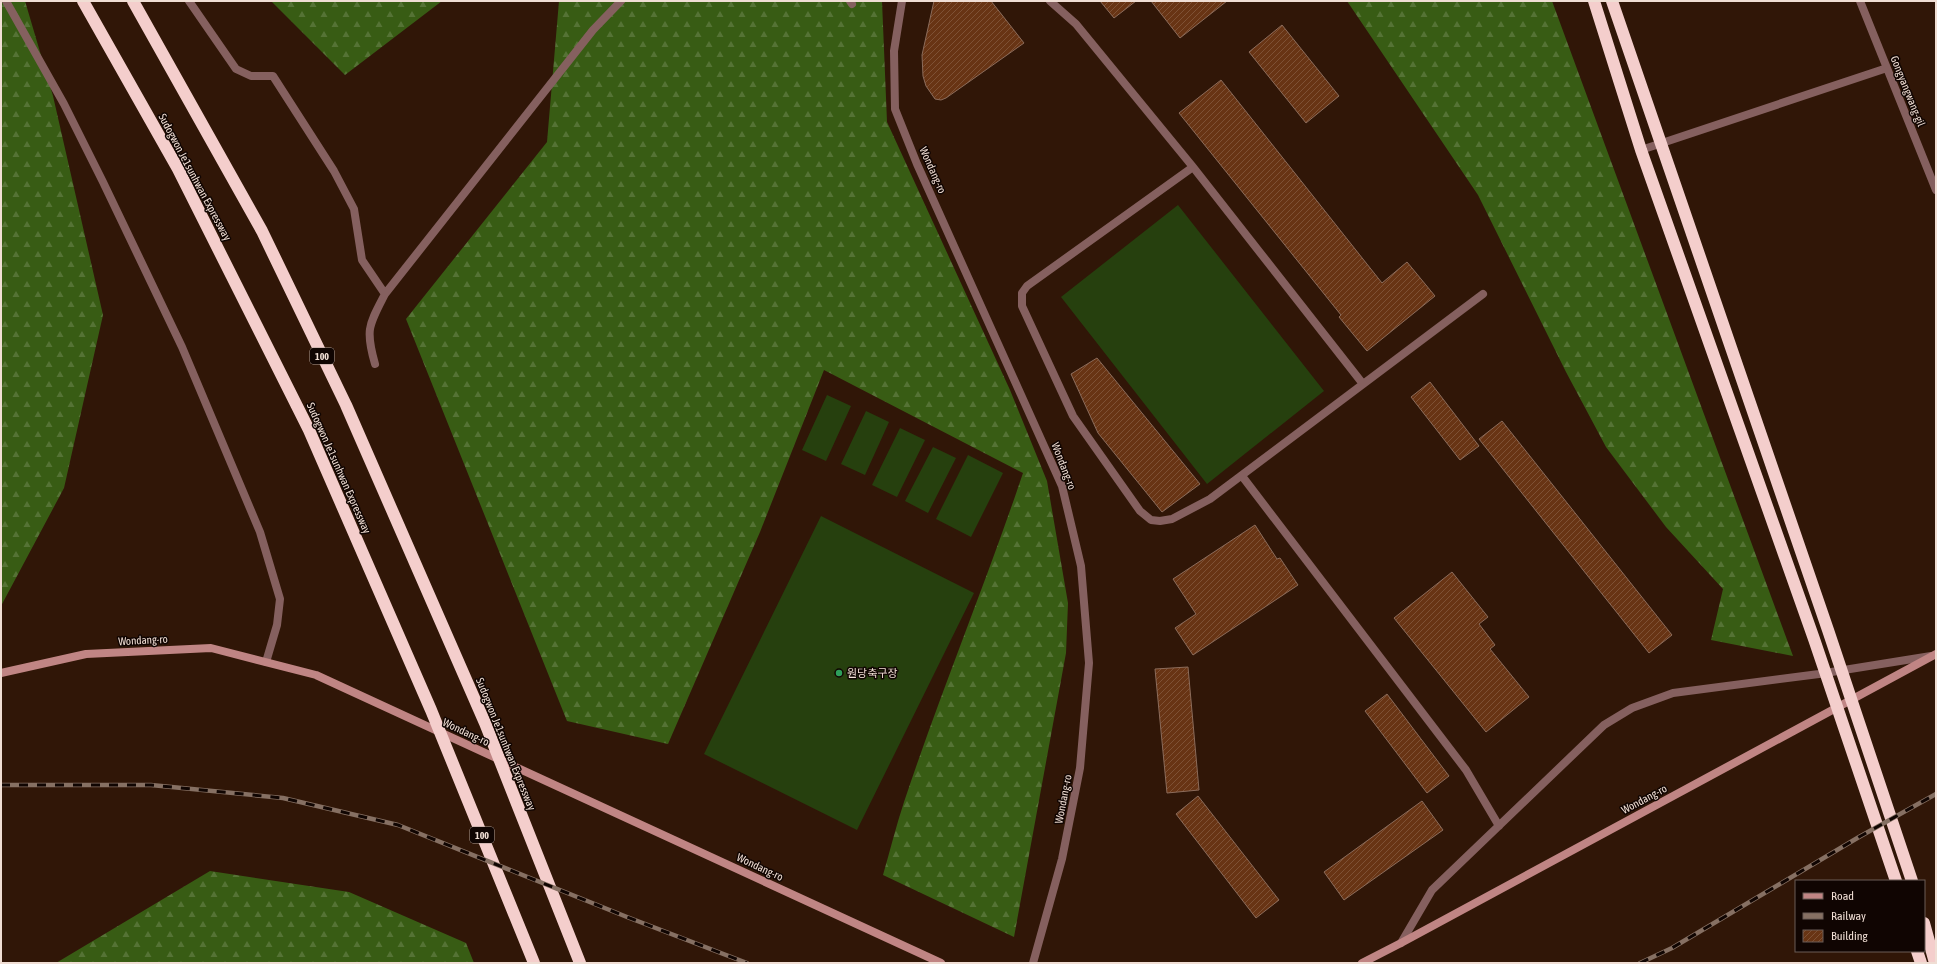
<svg xmlns="http://www.w3.org/2000/svg" width="1937" height="964" font-family="'Asap Condensed','Noto Sans KR',sans-serif">
<defs>
<pattern id="forest-firs" width="22" height="20" patternUnits="userSpaceOnUse"><rect width="22" height="20" fill="#385c14"/><path d="M5 1l3.5 6h-7zM16 11l3.5 6h-7z" fill="#557335"/></pattern>
<pattern id="building-hatch" width="6" height="6" patternUnits="userSpaceOnUse"><rect width="6" height="6" fill="#683414"/><path d="M-1 1l2-2M0 6l6-6M5 7l2-2" fill="none" stroke="#7e5135"/></pattern>
</defs>
<rect width="100%" height="100%" fill="#301607"/>
<!-- forest -->
<path fill="url(#forest-firs)" d="M1 1H25L53 96 103 315 64 488 1 606Z
M271 1H442L345 75Z
M559 1H882L887 122 1010 390 1047 481 1068 603 1066 653 1014 937 883 875C890 851 896 826 904 802 941 691 986 583 1023 473L824 370 760 532 668 744 567 721 406 319 547 142Z
M1347 1H1552L1793 656 1711 640 1723 589 1666 527 1606 447 1566 372 1478 195Z
M210 871 349 892 466 943 474 963H56Z"/>
<!-- pitch -->
<path fill="#26400e" d="M1178 205 1324 391 1207 484 1061 297Z
M827 395 851 406 826 461 802 450Z
M866 411 889 422 865 475 841 464Z
M900 428 925 440 897 497 872 485Z
M933 447 956 458 928 513 905 501Z
M968 455 1003 473 971 537 936 519Z
M821 516 974 593 857 830 704 754Z"/>
<!-- building -->
<path fill="url(#building-hatch)" stroke="#8c6c5b" d="M934 1H991L1024 43 946 98 941 100 935 99 926 86 923 76 922 55Z
M1100 1H1136L1114 18Z
M1151 1H1227L1180 38Z
M1282 25 1339 96 1306 123 1249 52Z
M1221 80 1382 283 1407 262 1435 296 1367 351 1339 317 1341 315 1179 113Z
M1097 358 1200 484 1162 512 1098 433 1071 374Z
M1430 382 1479 446 1460 460 1411 397Z
M1502 421 1672 635 1649 653 1479 439Z
M1255 525 1277 559 1280 558 1298 585 1193 655 1175 628 1196 614 1173 579Z
M1452 572 1488 617 1479 624 1495 645 1490 649 1529 697 1486 732 1394 618Z
M1188 667 1199 790 1167 793 1155 669Z
M1387 694 1449 776 1427 793 1365 711Z
M1198 796 1279 900 1256 918 1176 814Z
M1422 801 1443 830 1344 900 1324 872Z"/>
<g fill="none" stroke-linecap="round" stroke-linejoin="round">
<!-- lane -->
<path stroke="#85605f" stroke-width="8" d="M6 1 64 104 103 182 182 347 260 532 280 599 277 625 266 662
M189 1 236 69 251 76H273L334 171 354 209 362 260 385 294
M850 1 852 4
M902 1 894 51 895 109 917 164 1062 486 1081 566 1089 663 1080 768 1062 859 1033 963
M1050 1 1076 24 1193 167 1363 384
M1193 167 1027 286 1022 293V306L1073 416 1140 511 1151 520 1160 521 1172 519 1210 499 1483 294
M375 364C365 329 369 325 385 294L593 30 621 1
M1242 476 1466 770 1499 826
M1401 943 1432 890 1604 725 1632 708 1673 693 1819 674 1931 656"/>
<!-- street -->
<path stroke="#85605f" stroke-width="8" d="M1860 1 1936 190
M1641 150 1887 68"/>
<!-- secondary -->
<path stroke="#c08584" stroke-width="8" d="M1 673 86 654 211 648 316 675 941 963
M1362 963 1401 943 1936 654"/>
<!-- highway -->
<path stroke="#f4cecc" stroke-width="12" d="M83 1 178 169 309 430 431 710 534 963
M133 1 262 231 346 405 485 723 580 963
M1594 1 1641 150 1814 639 1896 881
M1612 1 1828 630 1912 881
M1924 923 1935 963
M1917 951 1921 963"/>
<defs>
<path id="rail" d="M1 785H151L283 798 398 825 627 917 747 963
M1640 963 1672 948 1859 837 1936 794"/>
</defs>
<!-- rail casing -->
<use href="#rail" stroke="#867063" stroke-width="4.5"/>
<!-- rail -->
<use href="#rail" stroke="#100502" stroke-width="3" stroke-dasharray="9" stroke-linecap="butt"/>
</g>
<!-- markers -->
<circle fill="#2e9e5b" stroke="#100502" stroke-width="1.5" cx="839" cy="673" r="4"/>
<g text-anchor="middle" stroke-width="3" stroke-linejoin="round" paint-order="stroke">
<!-- shield labels -->
<g fill="#100502" stroke="#ad9d95" stroke-width="1">
<rect x="310" y="348" width="24" height="16" rx="3"/>
<rect x="470" y="827" width="24" height="16" rx="3"/>
</g>
<g font-size="10" font-weight="bold" fill="#f0ded4">
<text x="322" y="360">100</text>
<text x="482" y="839">100</text>
</g>
<!-- street labels -->
<g font-size="11" fill="#f0ded4" stroke="#100502">
<text transform="translate(1908 91) rotate(68)" y="4">Gongyangwang-gil</text>
<text transform="translate(933 170) rotate(66)" y="4">Wondang-ro</text>
<text transform="translate(195 177) rotate(62)" y="4">Sudogwon Je1sunhwan Expressway</text>
<text transform="translate(1064 466) rotate(69)" y="4">Wondang-ro</text>
<text transform="translate(339 468) rotate(66)" y="4">Sudogwon Je1sunhwan Expressway</text>
<text transform="translate(143 640) rotate(-3)" y="4">Wondang-ro</text>
<text transform="translate(466 732) rotate(25)" y="4">Wondang-ro</text>
<text transform="translate(506 744) rotate(68)" y="4">Sudogwon Je1sunhwan Expressway</text>
<text transform="translate(1063 799) rotate(-79)" y="4">Wondang-ro</text>
<text transform="translate(1644 799) rotate(-28)" y="4">Wondang-ro</text>
<text transform="translate(760 867) rotate(25)" y="4">Wondang-ro</text>
</g>
<!-- poi labels -->
<g font-size="11" fill="#f0ded4" stroke="#100502" text-anchor="start">
<text x="847" y="677">원당축구장</text>
</g>
</g>
<!-- border -->
<rect width="1937" height="964" fill="none" stroke="#f0ded4" stroke-width="4"/>
<!-- legend -->
<rect x="1795" y="880" width="130" height="72" fill="#100502" stroke="#6a5c56"/>
<rect x="1803" y="893" width="20" height="6" fill="#c08584" stroke="#6a5c56"/>
<text x="1831" y="900" font-size="12" fill="#f0ded4">Road</text>
<rect x="1803" y="913" width="20" height="6" fill="#867063" stroke="#6a5c56"/>
<text x="1831" y="920" font-size="12" fill="#f0ded4">Railway</text>
<rect x="1803" y="930" width="20" height="12" fill="url(#building-hatch)" stroke="#6a5c56"/>
<text x="1831" y="940" font-size="12" fill="#f0ded4">Building</text>
</svg>
